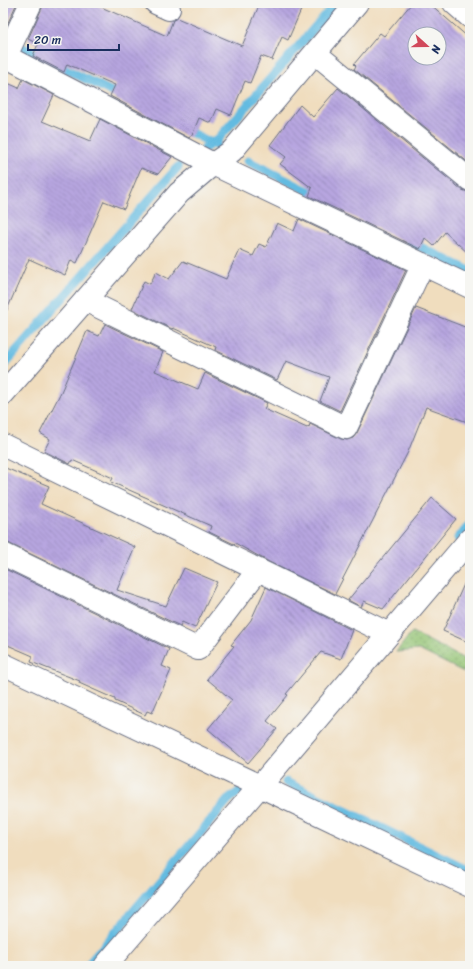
<svg xmlns="http://www.w3.org/2000/svg" width="473" height="969" font-family="Sriracha,sans-serif">
<defs>
<pattern id="grass-dots" width="8" height="8" patternUnits="userSpaceOnUse"><rect width="8" height="8" fill="#94c474"/><path d="M2 2h.1M6 6h.1" fill="none" stroke="#78a062" stroke-width="1.8" stroke-linecap="round"/></pattern>
<pattern id="building-back-hatch" width="6" height="6" patternUnits="userSpaceOnUse"><rect width="6" height="6" fill="#b7a6e0"/><path d="M-1 5l2 2M0 0l6 6M5-1l2 2" fill="none" stroke="#9488b9"/></pattern>
</defs>
<rect width="100%" height="100%" fill="#f6f6f2"/>
<filter id="ink" filterUnits="userSpaceOnUse"><feTurbulence type="fractalNoise" baseFrequency=".025" numOctaves="2"/><feDisplacementMap in="SourceGraphic" scale="8" xChannelSelector="R" yChannelSelector="G"/><feConvolveMatrix kernelMatrix="1 2 1 2 8 2 1 2 1" color-interpolation-filters="sRGB"/></filter>
<filter id="wash" filterUnits="userSpaceOnUse"><feTurbulence type="fractalNoise" baseFrequency=".012" numOctaves="4" result="noise"/><feDisplacementMap in="SourceGraphic" scale="16" xChannelSelector="R" yChannelSelector="G"/><feGaussianBlur stdDeviation="0.9" result="paint"/><feColorMatrix in="noise" values="0 0 0 0 0 0 0 0 0 0 0 0 0 0 0 0 0 1.4 0 .05"/><feComposite in="paint" operator="in"/></filter>
<g filter="url(#wash)">
<rect width="100%" height="100%" fill="#f0ddbe"/>
<!-- grass -->
<path fill="url(#grass-dots)" stroke="#587a69" d="M412 632 470 662V675L419 650 396 652Z"/>
<g fill="none" stroke-linecap="round" stroke-linejoin="round">
<!-- stream -->
<path stroke="#64bbe1" stroke-width="9" d="M11 42 122 97
M183 128 217 146
M205 148 218 139 336 3
M248 161 320 197
M410 242 470 271
M3 366 178 167
M458 538 470 524
M286 782 470 871
M87 966 228 800 240 791"/>
</g>
<g id="blocks">
<!-- building -->
<path fill="url(#building-back-hatch)" fill-rule="evenodd" d="M3 3H17L5 29 3 28Z
M43 3H92L167 36 173 20 177 18 242 46 260 3H304L288 40 282 37 272 60 261 56 250 83 245 81 231 115 217 109 211 123 199 118 193 133 189 138 110 96 115 85 67 64 64 72 33 56 38 44 28 39 42 8Z
M412 3H429L470 39V164L354 69 356 66 354 64 380 33 384 36ZM415 34H439V58H415Z
M23 79 54 95 42 121 90 141 100 119 172 157 158 174 141 168 124 209 104 201 77 263 71 260 65 275 29 259 3 319V81L19 88Z
M338 88 462 190 468 192H470V255L445 232 434 246 425 238 420 249 309 196 312 188 280 164 286 157 270 145 300 105 313 117Z
M299 219 406 270 340 411 320 401 329 377 286 361 277 380 215 350 216 347 173 328 172 329 132 309 144 281 150 284 156 272 169 279 183 261 226 279 239 250 253 256 259 244 266 247 277 223 294 231Z
M416 308 470 329V423L426 407 408 452 335 594 269 562 235 543 234 544 209 532 211 526 111 482 113 478 72 460 70 464 44 451 50 439 40 433 61 392 87 331 99 336 105 324 163 352 155 371 198 389 205 373 267 403 264 409 307 428 308 426 309 427 310 424 341 439 347 440 353 438 357 433Z
M3 467 49 486 41 504 135 547 117 590 166 606 184 568 217 582 195 628 182 622 180 626 8 543 3 542Z
M432 498 456 519 383 609 364 601 361 607 348 600Z
M3 568 169 649 162 666 171 670 152 713 147 711 145 715 115 701V699L79 683 80 681 31 662 33 656 3 643Z
M470 571V643L443 631Z
M266 587 352 630 341 659 321 652 286 694 288 695 267 721 277 729 248 763 208 729 232 700 207 679 234 646 231 645 251 620Z"/>
</g>
</g>
<g filter="url(#ink)">
<use href="#blocks" fill-opacity="0" stroke="#666c80" stroke-width="1"/>
<g fill="none" stroke-linecap="round" stroke-linejoin="round">
<defs>
<path id="minor" d="M156 3 169 9
M454 3 470 17
M315 53 470 180
M3 55 213 164 470 287
M6 56 31 3
M85 300 346 428 423 264
M3 394 179 193 213 164 232 151 357 3
M3 445 389 634
M3 554 198 649 258 570
M3 664 470 886
M105 966 260 786 470 539"/>
</defs>
<!-- minor casing -->
<use href="#minor" stroke="#666c80" stroke-width="24"/>
<!-- minor -->
<use href="#minor" stroke="#fff" stroke-width="22"/>
</g>
</g>
<!-- margin -->
<rect width="473" height="969" fill="none" stroke="#f6f6f2" stroke-width="16"/>
<!-- north arrow -->
<g transform="translate(427 46) rotate(111)"><circle r="19" fill="#f6f6f2" stroke="#9ea6b7"/>
<path d="M0-3L7 15L0 10L-7 15Z" fill="#d1495b"/>
<text y="-6" font-size="11" font-weight="bold" text-anchor="middle" fill="#1b2f5e">N</text>
</g>
<!-- scale -->
<path d="M28 44v6h91v-6" fill="none" stroke="#1b2f5e" stroke-width="2"/>
<text x="34" y="44" font-size="12" fill="#1b2f5e" stroke="#f6f6f2" stroke-width="3" paint-order="stroke">20 m</text>
</svg>
